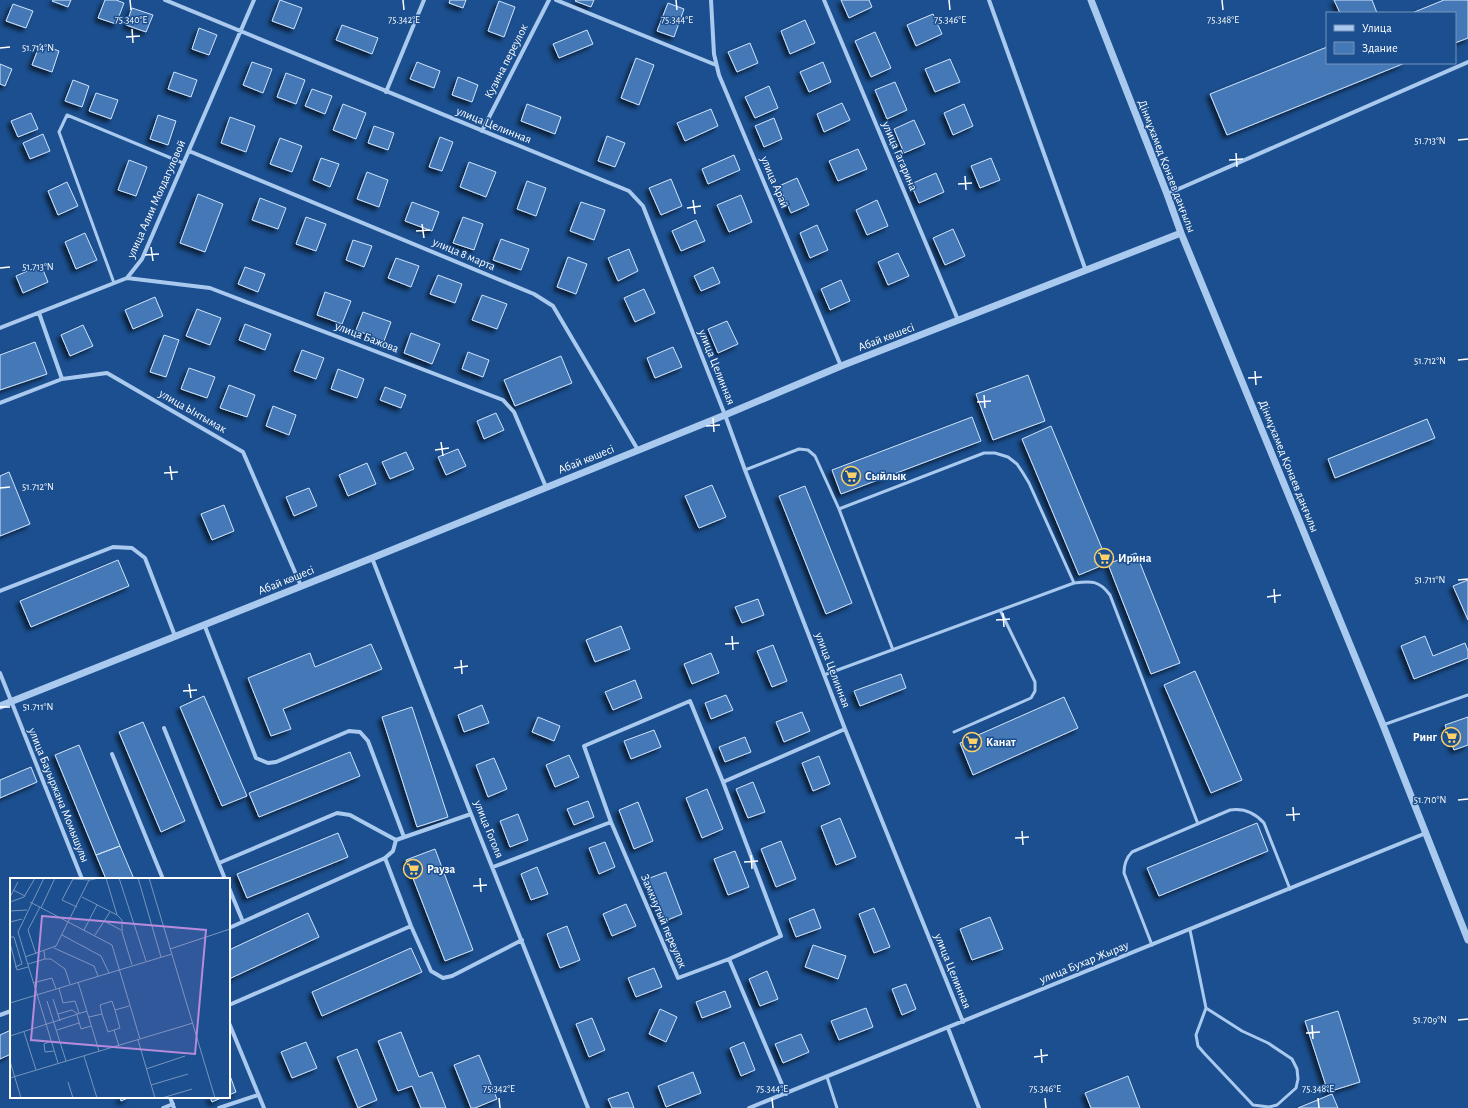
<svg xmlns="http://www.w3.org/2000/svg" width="1468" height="1108" font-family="'Alegreya Sans',sans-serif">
<defs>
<filter id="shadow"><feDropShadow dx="-3.5" dy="3.5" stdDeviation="2" flood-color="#0009"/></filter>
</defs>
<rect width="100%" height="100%" fill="#1b4f8f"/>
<!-- building -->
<path fill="#4478b7" stroke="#cfe3fa" filter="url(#shadow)" d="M53 0H71L68 7 52 1Z
M105 0H116L124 3 116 24 98 18Z
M280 0 302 8 294 29 272 21Z
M450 0H466L463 8 449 3Z
M576 0H594L591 7 575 1Z
M841 0H869L872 7 849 18Z
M1334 0H1372L1377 13H1340Z
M1444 0H1468V38L1455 43V13H1412Z
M499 1 515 7 504 37 488 31Z
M668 3 684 9 674 37 657 31Z
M13 4 33 11 26 28 6 21Z
M132 8 153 15 146 32 126 25Z
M933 14 942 34 916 46 907 25Z
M805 20 815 43 790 54 781 31Z
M342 25 378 38 372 54 336 40Z
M199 28 217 35 209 55 192 49Z
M587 30 593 44 559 58 553 44Z
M875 32 891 68 871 77 855 41Z
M750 43 758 63 737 72 728 52Z
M40 44 59 51 52 72 32 65Z
M1327 47V63H1405L1227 135 1210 94Z
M636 58 654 65 639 105 621 98Z
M950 59 960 82 935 92 925 69Z
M252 62 272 69 263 93 243 85Z
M417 62 440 71 434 88 410 79Z
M823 62 831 82 809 92 800 72Z
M0 64 12 69 5 86 0 84Z
M174 72 197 80 191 97 168 89Z
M286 73 305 80 296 104 277 97Z
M458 77 478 85 472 102 452 95Z
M73 80 89 86 82 107 65 101Z
M895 82 907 110 887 119 875 90Z
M769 86 778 108 755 118 745 97Z
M312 89 332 96 325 114 305 106Z
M96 93 118 100 111 119 89 111Z
M842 103 850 120 824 132 817 114Z
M343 104 366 113 356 139 333 130Z
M527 104 561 117 555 134 521 121Z
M964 104 973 126 953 135 944 113Z
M711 109 718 126 685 141 677 123Z
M31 113 38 129 18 137 11 121Z
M158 115 176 121 168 145 150 139Z
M230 117 255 126 246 152 221 143Z
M774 118 782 139 764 147 755 126Z
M914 120 925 144 904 153 894 129Z
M374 126 394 133 388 150 368 143Z
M43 134 50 151 30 159 23 143Z
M607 136 625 143 615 167 598 161Z
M440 137 453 142 442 171 429 167Z
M280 138 302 146 292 172 270 164Z
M858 149 867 169 838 181 829 161Z
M734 155 740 170 708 184 702 169Z
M321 158 339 164 330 187 313 180Z
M991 158 1000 180 980 188 971 166Z
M129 160 147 167 136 196 118 190Z
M469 162 496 172 486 197 460 187Z
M367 172 388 180 379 207 357 199Z
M936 173 944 192 919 203 911 184Z
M797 178 809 205 791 213 779 186Z
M671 179 682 206 661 215 649 188Z
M527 181 546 188 536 216 517 209Z
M67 182 78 206 58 215 48 191Z
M198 194 223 204 205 252 180 243Z
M741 195 752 222 729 232 717 205Z
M260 198 286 208 278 229 252 220Z
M877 200 888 226 867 235 856 210Z
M412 202 439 212 432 231 405 221Z
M581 202 605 210 594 240 570 231Z
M306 217 326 224 316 251 296 244Z
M463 217 483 224 474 250 453 243Z
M696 220 705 241 681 251 672 231Z
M817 225 828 250 810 258 800 233Z
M953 229 965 256 945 265 933 238Z
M85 233 97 260 76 269 65 242Z
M501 239 529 249 521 270 493 260Z
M353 240 372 246 364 267 346 260Z
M629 249 638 271 618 281 608 258Z
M898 253 909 276 888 285 878 262Z
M568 257 587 264 576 294 557 287Z
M396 258 419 266 411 287 388 278Z
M41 265 48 282 23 293 16 276Z
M245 267 265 274 258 292 238 284Z
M713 267 720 283 701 291 694 276Z
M438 275 462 284 455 303 430 294Z
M841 280 850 301 830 310 821 289Z
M644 289 655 313 635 322 624 298Z
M325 292 351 301 342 324 317 315Z
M482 295 507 304 497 329 472 320Z
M155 297 163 316 133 329 125 310Z
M197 309 221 318 210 345 186 336Z
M363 312 391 322 384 341 356 330Z
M727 321 738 344 718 353 708 329Z
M245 324 271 334 265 350 239 340Z
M83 325 93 346 70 356 61 335Z
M411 333 440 344 432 364 404 353Z
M164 335 179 340 166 377 150 372Z
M35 342 47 374 0 390V355Z
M673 347 682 367 655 378 647 358Z
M302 350 324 358 316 379 294 371Z
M468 352 489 360 483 377 462 369Z
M561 356 572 383 515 406 504 380Z
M189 368 215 377 207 398 181 389Z
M338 369 364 379 357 398 331 389Z
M1028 375 1045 421 993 440 976 394Z
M229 385 255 395 247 417 220 408Z
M385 387 406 395 401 408 380 400Z
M273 406 296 415 289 435 266 426Z
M496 413 504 430 484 439 477 421Z
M972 417 981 441 841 494 832 470Z
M1427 419 1435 438 1335 478 1328 459Z
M1051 426 1108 563 1079 575 1022 439Z
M458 449 466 466 446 475 438 457Z
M406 452 414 469 390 479 382 462Z
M367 463 376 484 348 496 339 475Z
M9 472 30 524 0 536V476Z
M712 485 726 517 699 528 685 496Z
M805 486 852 603 826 614 779 496Z
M309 488 317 506 294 516 286 497Z
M224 505 234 531 212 540 201 514Z
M1136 553 1180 663 1151 674 1108 564Z
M118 560 129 586 31 627 20 601Z
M1468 580V620L1453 586Z
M758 599 764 615 742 623 735 607Z
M621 626 630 649 595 662 586 640Z
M1425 636 1433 656 1465 643 1468 651V658L1414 679 1401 646Z
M371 644 382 669 283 709 291 729 271 736 248 678 310 653 315 667Z
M773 645 787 681 772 687 757 651Z
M711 653 719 673 692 684 684 664Z
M1195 671 1242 780 1211 793 1164 685Z
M901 674 906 688 860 706 854 691Z
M635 680 642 698 613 710 605 692Z
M726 695 733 710 711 719 705 703Z
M204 696 247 796 222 806 180 707Z
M1064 697 1078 728 973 775 960 743Z
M482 705 489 723 464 732 458 715Z
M412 707 448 817 417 827 382 717Z
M802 712 810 731 784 742 776 722Z
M538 717 560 726 554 741 532 732Z
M1468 717V745L1454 750 1445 725Z
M143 722 185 821 161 832 119 732Z
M654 730 661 747 631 759 624 741Z
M745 737 751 752 725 762 719 747Z
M79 745 120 846 96 855 55 755Z
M350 752 360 776 259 817 249 793Z
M569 755 579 777 555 787 546 765Z
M819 756 830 784 813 791 802 763Z
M494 758 507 789 488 797 476 765Z
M31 767 37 782 0 798V780Z
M753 782 765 812 748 818 736 789Z
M707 789 723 829 702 838 686 798Z
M588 801 594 817 574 825 567 809Z
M638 802 653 841 634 849 619 810Z
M518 814 528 840 510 847 500 821Z
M840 818 856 857 836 865 821 826Z
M1257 823 1268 851 1159 896 1147 868Z
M338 833 348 857 247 898 237 874Z
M781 841 796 879 776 887 761 849Z
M605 842 615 867 599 874 589 848Z
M120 846 134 879H106L96 855Z
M435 849 473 950 445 961 406 860Z
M735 851 749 887 728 895 714 859Z
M537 867 548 894 531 900 521 874Z
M666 872 682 914 663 922 647 879Z
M626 904 636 926 612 936 603 914Z
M874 908 890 947 874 953 859 914Z
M814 909 821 928 796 937 789 919Z
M308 913 319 937 229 979V950Z
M990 917 1003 949 972 960 960 929Z
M567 926 580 960 560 968 547 934Z
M813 945 846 956 838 979 805 967Z
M411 948 422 972 322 1016 312 992Z
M654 968 662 987 636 997 628 978Z
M767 971 778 999 760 1006 749 979Z
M906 984 916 1009 902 1015 892 989Z
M725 991 731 1007 702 1018 696 1002Z
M866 1008 873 1027 839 1040 831 1021Z
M660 1009 677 1017 666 1042 649 1034Z
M1338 1011 1360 1082 1328 1092 1305 1021Z
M592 1018 605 1050 589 1057 576 1024Z
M11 1030V1054L0 1059V1035Z
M401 1032 419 1077 432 1072 446 1108H421L412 1086 398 1091 378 1041Z
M801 1034 809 1052 783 1063 775 1044Z
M306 1042 317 1068 292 1078 281 1052Z
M744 1042 755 1070 741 1076 730 1048Z
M357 1049 377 1100 358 1108 337 1057Z
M479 1055 497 1099 475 1108H471L454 1065Z
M693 1072 701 1093 666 1107 658 1086Z
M229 1073 236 1092 229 1095Z
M1128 1076 1140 1108H1091L1085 1093Z
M628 1092 634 1108H612L608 1099Z
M1332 1094 1338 1108H1298Z
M120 1097H130L121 1101Z
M210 1097H223L212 1102Z"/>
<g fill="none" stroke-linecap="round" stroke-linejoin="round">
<!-- service -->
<path stroke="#a9c9ee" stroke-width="3" d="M114 283 59 132 67 115 183 163
M745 470 799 449 808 450 815 456 839 509 893 650
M839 509 984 453H995L1008 457 1017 464 1023 473 1029 483 1074 583
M824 675 1074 583C1091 581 1099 580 1110 595L1198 824
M1383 725 1468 695
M954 732 1031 698 1035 691V682L1000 610
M1190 930 1206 1008 1196 1035 1198 1046 1204 1053 1253 1105 1269 1107 1277 1105 1296 1088 1298 1079 1297 1069 1292 1059 1268 1043 1242 1031 1206 1008
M1152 945 1124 873C1124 865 1126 858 1132 852L1230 810C1243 808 1255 813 1264 823L1290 889
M827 1077 837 1108"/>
<!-- minor -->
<path stroke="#a9c9ee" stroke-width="4" d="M165 0 629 191 643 206 725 415 745 470 845 729 963 1022
M556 0 716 65
M711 0 714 54 719 75 841 366
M824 0 958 320
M989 0 1086 271
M386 92 424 0
M482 131 549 0
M189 151 534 294 553 306 638 450
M1167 194 1468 62
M127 278 210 288 503 400 514 412 546 487
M39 313 62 379 107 373 243 452 301 586
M0 328 127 278 142 259 254 0
M0 403 62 379
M372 558 471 814 588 1108
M0 591 113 547 132 548 145 558 175 636
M204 624 256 758 268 763 276 762 349 731 360 732 368 741 404 837
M0 673 82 879
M164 728 225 879
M112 754 163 879
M723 782 781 936 729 959 786 1094
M611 822 678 978 729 959
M385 858 411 926 431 971 443 978 452 976 522 940
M219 863 337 813 350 815 396 840
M493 867 611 822 584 746 690 701 723 782 845 729
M229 888 243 922
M229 928 385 858 393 851 396 840 471 814
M229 1005 411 926
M0 1015 11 1011
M229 1023 264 1108
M948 1028 979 1108
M170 1097 174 1108
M163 1108 173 1104
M219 1108 258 1095
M749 1108 1426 833"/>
<!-- tertiary -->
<path stroke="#a9c9ee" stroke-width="7" d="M1091 0 1167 194 1181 233 1383 725 1468 940
M0 706 372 558 725 415 841 366 1181 233"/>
</g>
<!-- ticks -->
<path fill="none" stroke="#fff" stroke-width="1.5" d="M130 0 131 10M403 0 404 10M676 0 677 10M949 0 950 10M1222 0 1223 10M132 29 133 43M126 37 140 36M0 48 10 47M1458 140 1468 139M1236 153 1237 167M1229 160 1243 159M965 176 966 190M958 184 972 183M693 200 695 214M687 208 701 206M422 224 424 238M416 231 430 230M151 247 153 261M145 255 159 254M0 268 10 267M1458 360 1468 359M1255 371 1256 385M1248 378 1262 377M984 395 985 408M977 402 991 401M713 418 714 432M706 426 720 425M441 442 443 456M435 450 449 448M170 466 172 480M164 473 178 472M0 488 10 487M1458 580 1468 579M1274 589 1275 603M1267 597 1281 595M1003 613 1004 627M996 620 1010 619M732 636 733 650M725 644 739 643M461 660 462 674M454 668 468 666M189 684 191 698M183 691 197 690M0 707H10M1458 800 1468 799M1293 807 1294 821M1286 815 1300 814M1022 831 1023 845M1015 838 1029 837M751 855 752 869M744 862 758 861M480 878 481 892M473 886 487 885M1458 1020 1468 1019M1312 1025 1313 1039M1306 1033 1320 1032M1041 1049 1042 1063M1034 1057 1048 1055M499 1098 500 1108M772 1098 773 1108M1045 1098 1046 1108M1318 1098 1319 1108"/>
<!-- icons -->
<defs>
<symbol id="supermarket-ring" viewBox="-11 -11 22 22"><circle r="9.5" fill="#1b4f8f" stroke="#ffd166" stroke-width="1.5"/><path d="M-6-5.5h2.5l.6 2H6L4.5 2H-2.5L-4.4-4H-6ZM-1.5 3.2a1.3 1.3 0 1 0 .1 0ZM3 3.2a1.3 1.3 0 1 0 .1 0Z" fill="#ffd166"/></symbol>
</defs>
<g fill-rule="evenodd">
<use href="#supermarket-ring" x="840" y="465" width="22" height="22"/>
<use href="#supermarket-ring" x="1093" y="547" width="22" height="22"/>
<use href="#supermarket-ring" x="1440" y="726" width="22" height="22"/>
<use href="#supermarket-ring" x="961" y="731" width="22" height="22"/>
<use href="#supermarket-ring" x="402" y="858" width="22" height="22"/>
</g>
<g text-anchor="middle" stroke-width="3" stroke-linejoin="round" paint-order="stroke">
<!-- street labels -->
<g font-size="12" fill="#fff" stroke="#1b4f8f">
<text transform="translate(506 61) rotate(-63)" y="4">Кузина переулок</text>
<text transform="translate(494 125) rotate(22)" y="4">улица Целинная</text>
<text transform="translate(900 156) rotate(67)" y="4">улица Гагарина</text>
<text transform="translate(1167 166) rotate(69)" y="4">Дінмұхамед Қонаев даңғылы</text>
<text transform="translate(775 182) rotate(67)" y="4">улица Арай</text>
<text transform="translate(156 199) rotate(-66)" y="4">улица Алии Молдагуловой</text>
<text transform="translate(464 254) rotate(23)" y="4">улица 8 марта</text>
<text transform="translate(367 337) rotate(21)" y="4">улица Бажова</text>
<text transform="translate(886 337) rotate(-21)" y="4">Абай көшесі</text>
<text transform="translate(717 367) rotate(68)" y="4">улица Целинная</text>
<text transform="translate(193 411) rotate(30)" y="4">улица Ынтымак</text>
<text transform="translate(586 459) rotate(-22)" y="4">Абай көшесі</text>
<text transform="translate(1289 466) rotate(68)" y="4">Дінмұхамед Қонаев даңғылы</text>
<text transform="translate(286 580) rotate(-22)" y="4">Абай көшесі</text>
<text transform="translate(833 670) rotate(69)" y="4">улица Целинная</text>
<text transform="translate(59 795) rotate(68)" y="4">улица Бауыржана Момышулы</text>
<text transform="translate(489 829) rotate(68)" y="4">улица Гоголя</text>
<text transform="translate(664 921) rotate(67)" y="4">Замкнутый переулок</text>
<text transform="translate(1084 962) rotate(-22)" y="4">улица Бухар Жырау</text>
<text transform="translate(953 971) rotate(68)" y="4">улица Целинная</text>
</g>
<!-- poi labels -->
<g font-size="12" font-weight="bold" fill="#fff" stroke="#1b4f8f" text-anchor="start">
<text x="865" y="480">Сыйлык</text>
<text x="1118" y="562">Ирина</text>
<text x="1437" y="741" text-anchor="end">Ринг</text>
<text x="986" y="746">Канат</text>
<text x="427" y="873">Рауза</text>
</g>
</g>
<!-- overview -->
<g transform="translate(10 878)">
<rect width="220" height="220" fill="#1b4f8f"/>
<path fill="none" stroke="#7695bc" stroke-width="1" d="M34 0 8 54 48 185M96 0 107 37 112 42V54L122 87M109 0 136 83M128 0 151 79M139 0 205 220M3 12 15 18M0 19 8 4M72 19 107 37M0 24 14 19 25 0M20 24 102 67 130 161M67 29 52 22 63 1 80 2 89 0M31 30 45 0M0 33 17 32M94 43 111 52M0 44 12 41M74 52 87 27M52 57 91 78 99 95M85 57 100 34M0 59H4L12 86 5 89M0 65 7 92 18 89M44 70 84 88 88 98M160 71 220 51M34 73 35 81H41L55 91 60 106M26 76 18 52 30 29M15 79 46 68 80 0M18 86 35 81M68 104 89 173M23 105 42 100 46 111M49 110 53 125 65 123 69 135M43 121 50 143M37 123 56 183M0 125 162 76M105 132 110 150 104 152 109 168M48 136 62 132 68 136M92 136 98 154 104 152M67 137 71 151 81 148M79 139 92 136 90 127 102 123 105 132 119 128M47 152 69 145M14 154 26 192M0 158 77 133M128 162 145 220M41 163 34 166 35 174 44 173M74 178 87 220M0 183 11 220M136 191 175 178M0 200 183 145M58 204 63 220M141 207 178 196M152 220 182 211"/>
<path fill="#b68bdc" fill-opacity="0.15" stroke="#b68bdc" stroke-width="2" d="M32 38 196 52 185 176 21 162Z"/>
<rect width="220" height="220" fill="none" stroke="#fff" stroke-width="2"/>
</g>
<g font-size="10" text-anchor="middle" fill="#fff" stroke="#1b4f8f" stroke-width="3" stroke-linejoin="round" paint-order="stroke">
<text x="131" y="23">75.340°E</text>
<text x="404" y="23">75.342°E</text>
<text x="677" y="23">75.344°E</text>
<text x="950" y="23">75.346°E</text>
<text x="1223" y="23">75.348°E</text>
<text x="38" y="51">51.714°N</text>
<text x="1430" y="144">51.713°N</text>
<text x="38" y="270">51.713°N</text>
<text x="1430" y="364">51.712°N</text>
<text x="38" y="490">51.712°N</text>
<text x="1430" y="583">51.711°N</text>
<text x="38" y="710">51.711°N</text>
<text x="1430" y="803">51.710°N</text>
<text x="1430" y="1023">51.709°N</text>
<text x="499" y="1092">75.342°E</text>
<text x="772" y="1092">75.344°E</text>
<text x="1045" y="1092">75.346°E</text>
<text x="1318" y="1092">75.348°E</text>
</g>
<!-- legend -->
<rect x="1326" y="12" width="130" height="52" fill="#1b4f8f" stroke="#7695bc"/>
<rect x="1334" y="25" width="20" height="6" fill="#a9c9ee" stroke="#7695bc"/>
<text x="1362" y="32" font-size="12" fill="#ffffff">Улица</text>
<rect x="1334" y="42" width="20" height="12" fill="#4478b7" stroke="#7695bc"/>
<text x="1362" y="52" font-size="12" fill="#ffffff">Здание</text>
</svg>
